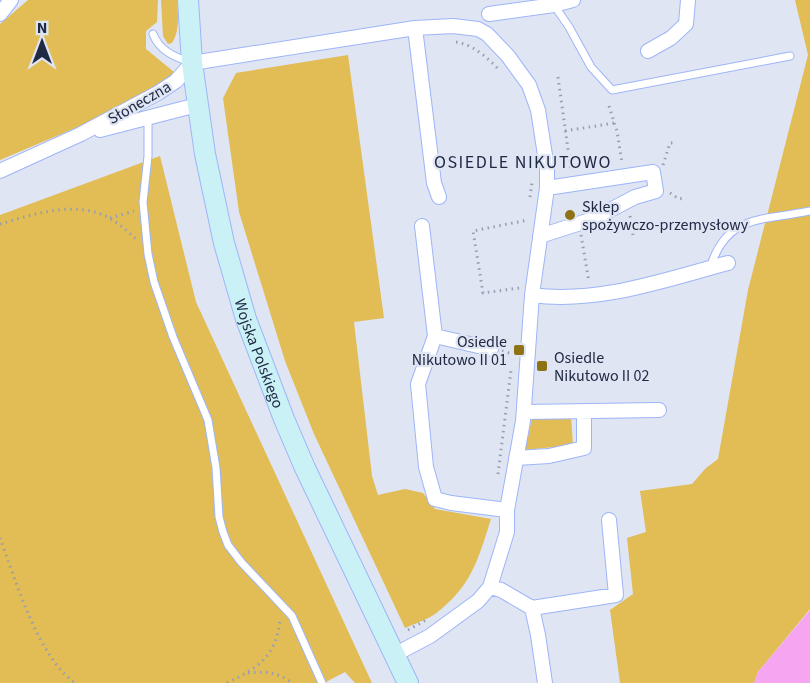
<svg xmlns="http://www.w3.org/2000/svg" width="810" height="683" font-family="'Source Sans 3',sans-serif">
<rect width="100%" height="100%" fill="#dfe5f3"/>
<!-- green -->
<path fill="#e2bc54" d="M28 0H158L157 22 146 31V49L174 72 160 86 99 118 0 160V24Z
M161 0H177C178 14 180 31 172 43L168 44 163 36Z
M795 0H810V609L758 672 754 683H620L610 610 633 594 627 538 646 532 640 491 692 484 706 468 718 459 748 290 808 55Z
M348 55 384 318 354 322 372 476 378 495 405 489 423 493 435 509 491 519C478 560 471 587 435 614 426 620 414 624 405 628L314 434 285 361 239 212 223 98 236 73Z
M160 156 196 302 372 683H355L345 672 324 683H0V215Z
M571 416 573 445 525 450 532 418Z"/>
<!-- water -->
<path fill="#f6a6f0" d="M810 610V683H754L758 672Z"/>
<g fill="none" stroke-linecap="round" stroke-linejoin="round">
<defs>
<path id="lane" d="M554 5 569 27 591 67 612 90 790 56
M153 34C159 50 174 57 190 62
M148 118V156L143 202 148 254 154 282 173 337 208 420 216 468 219 517 223 532 228 545 241 562 292 616 322 683
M710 268C727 213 763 221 810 211"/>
<path id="street" d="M0 14 11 0
M489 14 554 5 573 0
M415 28 434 183 439 197
M648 51 671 38 686 24 688 0
M100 130 197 105
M0 171 81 134 158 93 176 81 192 63 415 28 453 26 478 29 487 34 508 56 529 85 538 110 547 168V188L532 295 523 421 507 510V532L490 587 478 601 430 636 394 655
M422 226 435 336 418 384 426 467 435 499 451 503 507 510
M540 236 593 219 635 197 656 191 653 172 547 188
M532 295C598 304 664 280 728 263
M435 336 491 349
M524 412 659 410
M516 458 549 456 584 448V412
M490 587 501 590 532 608 538 635 545 683
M532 608 616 595 609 520"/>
<g id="secondary">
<path id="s1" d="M188 0 192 63 205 154 224 243 246 319 284 419 305 468 408 683"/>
</g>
</defs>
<!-- lane casing -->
<use href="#lane" stroke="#9eb5f8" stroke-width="9"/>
<!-- street casing -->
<use href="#street" stroke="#9eb5f8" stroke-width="16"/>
<!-- secondary casing -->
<use href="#secondary" stroke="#9eb5f8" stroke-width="22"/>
<!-- path -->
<path stroke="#979eb1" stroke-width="3" stroke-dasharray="1.5 4.5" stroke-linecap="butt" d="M456 42C474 45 488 58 500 71
M558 77 571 171
M609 106 617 131 622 163
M565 131 614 123
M663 165 670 143H676
M670 193 679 199 685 198
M530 197 532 182
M630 216 633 235
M110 218 134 211
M0 224C34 214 78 199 111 219 121 225 129 233 137 240
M581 235 589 282
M519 288 483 293 473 231 528 220
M502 351 513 354
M498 474 511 370
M0 538C16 581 38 657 75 683
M408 630 426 620
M248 673C269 671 275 672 293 683
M227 683C259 667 276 657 280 619"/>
<!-- lane -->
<use href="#lane" stroke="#fff" stroke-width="7"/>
<!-- street -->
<use href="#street" stroke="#fff" stroke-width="14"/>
<!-- secondary -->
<use href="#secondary" stroke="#caf1f6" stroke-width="20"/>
</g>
<!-- markers -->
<g fill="#8f7216" stroke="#dfe5f3" stroke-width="2">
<circle cx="570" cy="215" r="6"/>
<rect x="513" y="344" width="12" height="12" rx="3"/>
<rect x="536" y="360" width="12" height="12" rx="3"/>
</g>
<g text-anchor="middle" stroke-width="4.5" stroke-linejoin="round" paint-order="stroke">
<!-- street labels -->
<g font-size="16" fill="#212a44" stroke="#dfe5f3">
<text transform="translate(139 102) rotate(-30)" y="6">Słoneczna</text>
<text dy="6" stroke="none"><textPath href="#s1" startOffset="362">Wojska Polskiego</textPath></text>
</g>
<!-- poi labels -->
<g font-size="16" fill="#212a44" stroke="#dfe5f3" text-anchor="start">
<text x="582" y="212">Sklep<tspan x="582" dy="18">spożywczo-przemysłowy</tspan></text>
<text x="507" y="347" text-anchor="end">Osiedle<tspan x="507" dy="18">Nikutowo II 01</tspan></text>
<text x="554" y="363">Osiedle<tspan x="554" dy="18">Nikutowo II 02</tspan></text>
</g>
<!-- neighbourhood labels -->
<g font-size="18" letter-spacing="1.5" fill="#212a44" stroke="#dfe5f3">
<text x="523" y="168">OSIEDLE NIKUTOWO</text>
</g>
</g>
<!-- north arrow -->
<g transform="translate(42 42)" stroke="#dfe5f3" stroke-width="4.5" paint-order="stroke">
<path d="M0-4.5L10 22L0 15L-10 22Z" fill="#212a44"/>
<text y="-9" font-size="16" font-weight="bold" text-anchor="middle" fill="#212a44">N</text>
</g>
</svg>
